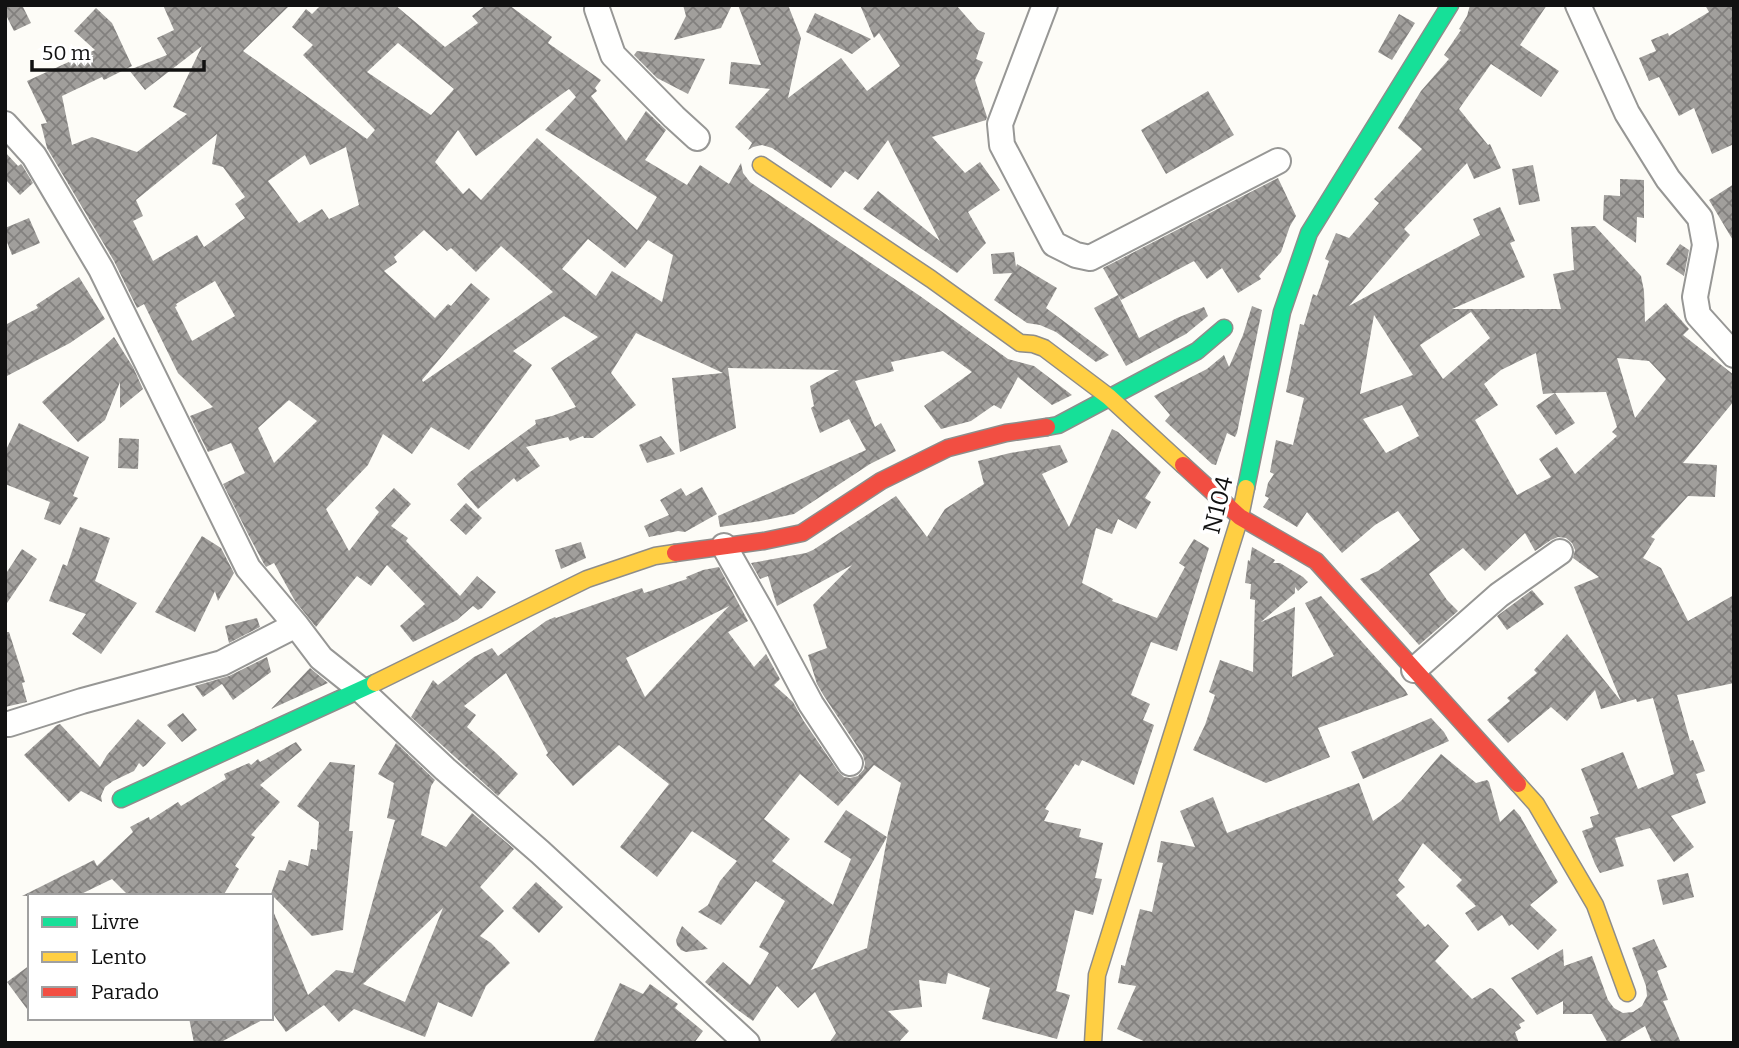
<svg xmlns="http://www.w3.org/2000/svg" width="1739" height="1048" font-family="Bitter,serif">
<defs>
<pattern id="building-cross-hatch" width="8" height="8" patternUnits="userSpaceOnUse" patternTransform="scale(1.75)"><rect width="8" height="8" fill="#a19f9c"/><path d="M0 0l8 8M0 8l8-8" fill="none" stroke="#82807e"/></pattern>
</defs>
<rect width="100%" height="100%" fill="#fdfcf7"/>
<!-- building -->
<path fill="url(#building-cross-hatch)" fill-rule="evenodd" d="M5 5H22L31 23 14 31 5 13Z
M163 5H290L243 51 367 139 375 130 303 55 313 45 292 27 306 9 312 14 321 5H395L445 47 478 23 472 16 486 5H509L552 37 548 43 601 80 595 88 597 91 591 96 626 141 646 111 666 130 645 160 687 185 700 165 729 184 741 163 743 173 750 182 920 296 1008 359 1034 366 1072 395 1052 405 1018 377 1001 409 994 405 971 421 941 429 924 406 972 372 943 351 891 362 894 371 855 381 875 427 881 423 896 451 870 464 794 514 761 521 720 527 718 516 866 450 849 419 820 433 811 408 814 406 810 386 839 370 728 368 736 428 680 452 672 378 723 373 636 333 611 373 636 405 593 438H584L583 436 570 441 568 437 526 447 540 466 517 482 514 478 478 509 457 484 470 472 536 424 535 420 552 416 576 407 551 368 598 337 564 316 513 351 532 365 469 450 431 427 412 454 383 434 368 465 326 509 349 551 379 512 375 508 394 488 411 504 391 526 408 538 406 541 460 596 477 576 496 592 482 608 478 610 473 606 457 620 413 642 400 626 425 604 387 565 371 586 357 576 316 627 295 601 274 563 266 567 264 564 249 536 223 484 245 473 231 443 208 452 190 416 213 407 178 373 144 304 137 308 114 261 47 148 41 124 47 123 27 81 95 50 74 31 96 8 112 23 132 66 104 80 102 77 62 96 72 145 92 137 137 152 187 114 173 107 202 46 145 90 129 70 167 55 157 38 174 30ZM398 43 454 89 431 115 367 72ZM569 89 576 97 545 130 657 197 637 230 537 138 481 200 469 188 463 194 435 162 458 130 476 156ZM217 134 212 164 223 167 245 197 235 204 245 218 204 247 197 235 153 261 133 221 143 216 136 200ZM346 147 359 205 329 219 322 209 299 223 268 181 305 155 310 165ZM424 230 447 251 451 248 476 272 501 246 553 292 423 382 422 380 490 299 471 283 451 306 448 304 435 318 384 271 397 262 394 257ZM588 239 625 268 648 240 673 255 662 302 612 271 596 296 562 269ZM215 281 235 316 192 341 175 307 177 306 176 304ZM289 400 317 421 274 463 258 428Z
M683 5H732L721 28 674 40 686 16Z
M738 5H788L801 38 788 98 841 58 867 91 900 66 879 33 874 38 860 5H956L978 30 985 33 976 59 983 62 975 80 987 117 986 120 932 137 965 173 980 162 1000 190 968 212 986 243 957 273 863 209 878 191 940 241 888 140 858 180 845 171 831 188 772 148 762 145 753 147 748 150 752 143 735 127 770 89 729 84 731 62 761 65Z
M1470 5H1547L1520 45 1559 71 1541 97 1491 64 1459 109 1488 145 1490 144 1501 168 1474 179 1467 163 1404 229 1410 235 1349 306 1480 235 1473 219 1500 207 1515 241 1510 243 1525 277 1452 309H1561L1553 274 1574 270 1571 227 1595 226 1641 276 1644 291 1645 322 1666 303 1689 329 1683 335 1734 375V401L1683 463 1717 465 1715 497 1688 496 1651 537 1655 539 1643 558 1661 568 1688 621 1734 595V683L1677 695 1690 741 1693 740 1705 771 1696 774 1706 803 1671 816 1694 847 1674 862 1650 828 1615 838 1624 866 1600 873 1595 864 1582 831 1593 827 1590 817 1599 814 1581 769 1623 752 1638 789 1674 774 1653 698 1637 702 1636 699 1601 709 1595 690 1567 721 1551 707 1508 743 1487 720 1510 701 1507 698 1537 673 1534 670 1567 634 1621 701 1574 587 1599 577 1573 558 1575 550 1572 543 1566 538 1558 537 1551 540 1535 551 1525 533 1485 571 1463 548 1429 574 1447 600 1458 611 1419 645 1360 579 1378 571 1420 540 1398 511 1375 525 1342 553 1307 512 1297 527 1263 507 1269 498 1265 496 1268 483 1274 474 1270 472 1276 440 1293 445 1304 398 1286 392 1300 324 1304 325 1313 294 1317 296 1329 261 1325 259 1336 233 1349 238 1379 203 1374 199 1422 149 1398 128 1421 91 1449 59 1444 55 1461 30 1459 29 1467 16ZM1471 312 1490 338 1443 379 1420 345ZM1374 315 1413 375 1360 394ZM1536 353 1543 394 1555 393 1536 406 1556 435 1575 423 1555 393 1606 392 1617 427 1612 432 1617 436 1575 474 1557 447 1539 459 1551 477 1517 495 1475 420 1498 405 1484 384 1501 370ZM1617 358 1649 361 1666 379 1635 418ZM1402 405 1419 436 1386 453 1363 419Z
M1705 5H1734V144L1712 154 1694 108 1679 116 1659 77 1649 81 1639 58 1656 51 1651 40 1668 33 1669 36 1709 12Z
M815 13 871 39 852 54 806 32Z
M1399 14 1415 23 1392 60 1378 52Z
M637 51 705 59 688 94 657 78 634 55Z
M1208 91 1234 135 1166 174 1141 130Z
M5 152 18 166 21 164 22 165 33 183 20 195 5 179Z
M1533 165 1540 201 1519 205 1512 169Z
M1278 178 1296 216 1290 226 1281 252 1259 276 1261 279 1238 293 1222 268 1207 279 1194 261 1121 300 1103 268Z
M1620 179 1644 180V218L1637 217 1636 243 1603 220 1604 195 1620 196Z
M1734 184V242L1709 200Z
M29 218 40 243 12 255 5 237V228Z
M1680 244 1689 250 1684 276 1666 264Z
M1014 252 1016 267 1017 264 1057 288 1046 308 1109 355 1096 362 1056 332 1040 325 1027 323 994 300 1012 273 993 274 991 254Z
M79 277 105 319 70 343 5 377V325L38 308 36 305Z
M1118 295 1139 338 1177 318 1204 307 1208 316 1186 334 1126 366 1094 308Z
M1252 306 1262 310 1237 433 1235 437 1227 433 1216 465 1212 464 1165 421 1170 415 1154 396 1207 369 1224 355 1229 367 1243 335Z
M114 337 133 367 143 389 120 408V382L105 420 78 442 42 402Z
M19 423 89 457 73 496 78 498 60 525 44 519 50 502 5 484V452Z
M1112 429 1118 432 1161 472 1145 498 1151 502 1136 529 1118 519 1112 534 1096 528 1082 583 1113 599 1112 601 1157 618 1185 567 1179 563 1194 539 1209 548 1177 651 1151 642 1131 695 1150 704 1143 720 1154 725 1134 785 1082 760 1079 766 1075 764 1045 809 1049 811 1044 821 1081 829 1079 837 1103 843 1095 878 1102 879 1093 915 1075 910 1056 991 1070 995 1057 1039 982 1019 990 988 948 973 946 984 919 980 922 1007 888 1011 909 1031 898 1043H829L836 1033 815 992 798 1008 777 986 753 1021 735 1008 705 982 723 962 750 985 769 953 759 947 785 901 756 881 721 925 698 912 708 905 720 881 737 861 692 831 657 877 620 847 669 784 619 745 573 786 546 755 548 753 506 673 464 706 476 715 467 727 495 752 518 774 498 796 411 717 433 680 438 685 474 657 492 648 498 656 546 621 555 617 556 618 642 588 644 593 687 579 686 577 703 570 719 567 748 621 728 632 754 667 766 654 780 679 774 685 793 702 803 720 838 771 844 777 850 778 858 776 864 769 865 763 863 755 824 696 817 684 808 655 827 648 813 605 852 565 777 606 768 576 760 579 751 563 806 553 813 550 896 496 927 537 945 509 984 484 978 461 1010 453 1060 445 1068 462 1042 474 1069 527ZM729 606 687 651 645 697 626 658ZM874 765 901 783 888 833 867 948 811 970 887 837 846 810 824 842 851 859 833 905 772 861 790 839 764 819 800 774 838 806Z
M661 436 675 454 647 463 639 445Z
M119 438 139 439 138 469 118 468Z
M702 487 717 514 685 532 678 531 649 537 644 526 669 515 660 500 681 488 686 496Z
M466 503 482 518 466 535 450 520Z
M80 527 110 538 95 581 137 603 101 654 72 634 86 614 49 601 63 564 67 566Z
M202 536 221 548 234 573 218 601 215 591 195 632 155 612Z
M581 542 586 558 561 569 555 550Z
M1252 547 1275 560 1273 563H1280L1303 577 1308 582 1298 591 1295 587V593L1261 622 1295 607 1292 677 1334 656 1305 603 1321 596 1405 690 1408 695 1318 728 1330 757 1266 783 1193 750 1205 725 1215 695 1209 692 1220 660 1253 672 1255 600 1250 599 1251 584 1245 583 1248 560 1250 561Z
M22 549 37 559 5 606V575Z
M1532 590 1544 604 1507 630 1497 616Z
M257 618 260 627 229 643 225 626Z
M5 632H9L25 682 22 683 27 702 5 707Z
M267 657 271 672 233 700 222 684 203 697 195 686 229 676Z
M310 668 328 683 271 709Z
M183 713 197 730 182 742 167 725Z
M1431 718 1444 732 1449 741 1363 779 1351 752Z
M138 719 166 743 146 765 143 767 139 763 134 771 113 781 105 787 101 796 102 802 81 791 69 802 24 755 57 725 60 724 100 767 107 755Z
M296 742 302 750 260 785 280 802 251 835 255 837 235 866 239 869 223 896H129L112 879 77 896H22L94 860 97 866 133 832 130 827 149 817 150 820 178 802 181 806 226 779 224 774 249 763 251 765 258 759 260 762Z
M396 743 435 780 431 786 421 835 446 847 472 813 514 849 480 887 504 911 480 936 491 943 510 963 486 986 472 1017 438 1002 425 1037 354 1009 339 1022 324 1005 286 1032 271 1011V906L308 995 336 970 353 973 395 820 387 818 394 783 378 774ZM443 908 405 1002 363 984Z
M1441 754 1476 783 1487 780 1489 782 1500 822 1514 809 1520 816 1558 882 1530 905 1557 930 1538 950 1512 924 1509 926 1502 915 1478 931 1465 913 1476 906 1456 886 1462 880 1423 843 1398 880 1405 887 1396 895 1425 927 1428 924 1449 946 1435 961 1472 999 1490 988 1493 989 1525 1021 1519 1024 1521 1028 1515 1032 1519 1043H1148L1117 1029 1136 986 1118 983 1121 967V965L1125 966 1140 909 1152 912 1163 863 1157 862 1161 841 1195 847 1180 811 1213 797 1227 833 1359 783 1373 821 1401 801Z
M330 762 355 765 349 831H353L343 930 312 936 271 894 279 870 285 871 289 860 308 866 311 849 317 850 319 822 297 806Z
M1688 873 1694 897 1663 905 1657 880Z
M536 882 563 907 539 933 512 908Z
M682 926 708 949 686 952 681 950 677 945 676 940Z
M1654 939 1667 967 1657 971 1668 1000 1663 1001 1681 1043H1652L1645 1026 1617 1043H1608L1592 1014H1563V1001L1537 1015 1511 978 1563 949 1564 966 1592 956 1608 1000 1614 1008 1623 1013 1633 1012 1642 1006 1647 996 1646 986 1632 948Z
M30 965V1013L7 982Z
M620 983 643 994 650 984 678 1004 675 1008 703 1031 694 1043H593Z
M189 1018H266L223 1041 212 1043H194Z"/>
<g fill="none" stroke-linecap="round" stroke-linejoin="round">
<defs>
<path id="street" d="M1045 5 1000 124 1002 145 1054 244 1076 255 1090 258 1278 161
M1578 5 1627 113 1668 179 1700 218 1705 245 1695 297 1698 315 1734 355
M597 9 613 55 674 117 697 138
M5 124 34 156 101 269 248 568 296 625 321 658 361 690 445 769 540 852 747 1043
M724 546 765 618 811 704 850 763
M1414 670 1499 595 1560 552
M5 724H9L82 701 222 663 296 625"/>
<path id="fast" d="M1047 427 1058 425 1197 351 1224 328
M1246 488 1282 312 1309 233 1450 5
M121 799 375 683"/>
<path id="slow" d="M761 165 931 279 1020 343 1033 344 1044 348 1109 397 1183 465
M375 683 587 579 655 556 675 553
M1518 784 1536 804 1595 905 1627 993
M1093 1043 1097 975 1240 517 1246 488"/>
<path id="jam" d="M1183 465 1240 517 1316 561 1518 784
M675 553 764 541 802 533 881 481 948 448 1006 433 1047 427"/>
</defs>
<!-- street casing -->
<use href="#street" stroke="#979795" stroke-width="28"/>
<!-- fast casing -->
<use href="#fast" stroke="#8e8d8b" stroke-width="19"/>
<!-- slow casing -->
<use href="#slow" stroke="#8e8d8b" stroke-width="19"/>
<!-- jam casing -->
<use href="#jam" stroke="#8e8d8b" stroke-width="19"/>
<!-- street -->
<use href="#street" stroke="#fffffe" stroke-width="24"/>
<!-- fast -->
<use href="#fast" stroke="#16e098" stroke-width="16"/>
<!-- slow -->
<use href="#slow" stroke="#ffcf43" stroke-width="16"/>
<!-- jam -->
<use href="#jam" stroke="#f24e42" stroke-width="16"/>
</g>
<g text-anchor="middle" stroke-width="7" stroke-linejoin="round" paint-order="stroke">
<!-- street labels -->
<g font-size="24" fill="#111" stroke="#fff">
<text transform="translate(1218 505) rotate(-76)" y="8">N104</text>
</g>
</g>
<!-- border -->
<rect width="1739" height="1048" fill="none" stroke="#111111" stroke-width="14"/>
<!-- legend -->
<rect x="28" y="894" width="245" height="126" fill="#ffffff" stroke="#a0a0a0" stroke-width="2"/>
<rect x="42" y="917" width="35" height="10" fill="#16e098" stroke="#a0a0a0" stroke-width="2"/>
<text x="91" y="929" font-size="21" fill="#111111">Livre</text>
<rect x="42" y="952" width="35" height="10" fill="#ffcf43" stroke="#a0a0a0" stroke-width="2"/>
<text x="91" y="964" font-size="21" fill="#111111">Lento</text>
<rect x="42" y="987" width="35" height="10" fill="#f24e42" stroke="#a0a0a0" stroke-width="2"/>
<text x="91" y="999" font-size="21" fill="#111111">Parado</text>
<!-- scale -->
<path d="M32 60v10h172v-10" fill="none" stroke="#111111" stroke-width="3.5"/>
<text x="42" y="60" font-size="21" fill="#111111" stroke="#ffffff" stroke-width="5" paint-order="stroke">50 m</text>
</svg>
